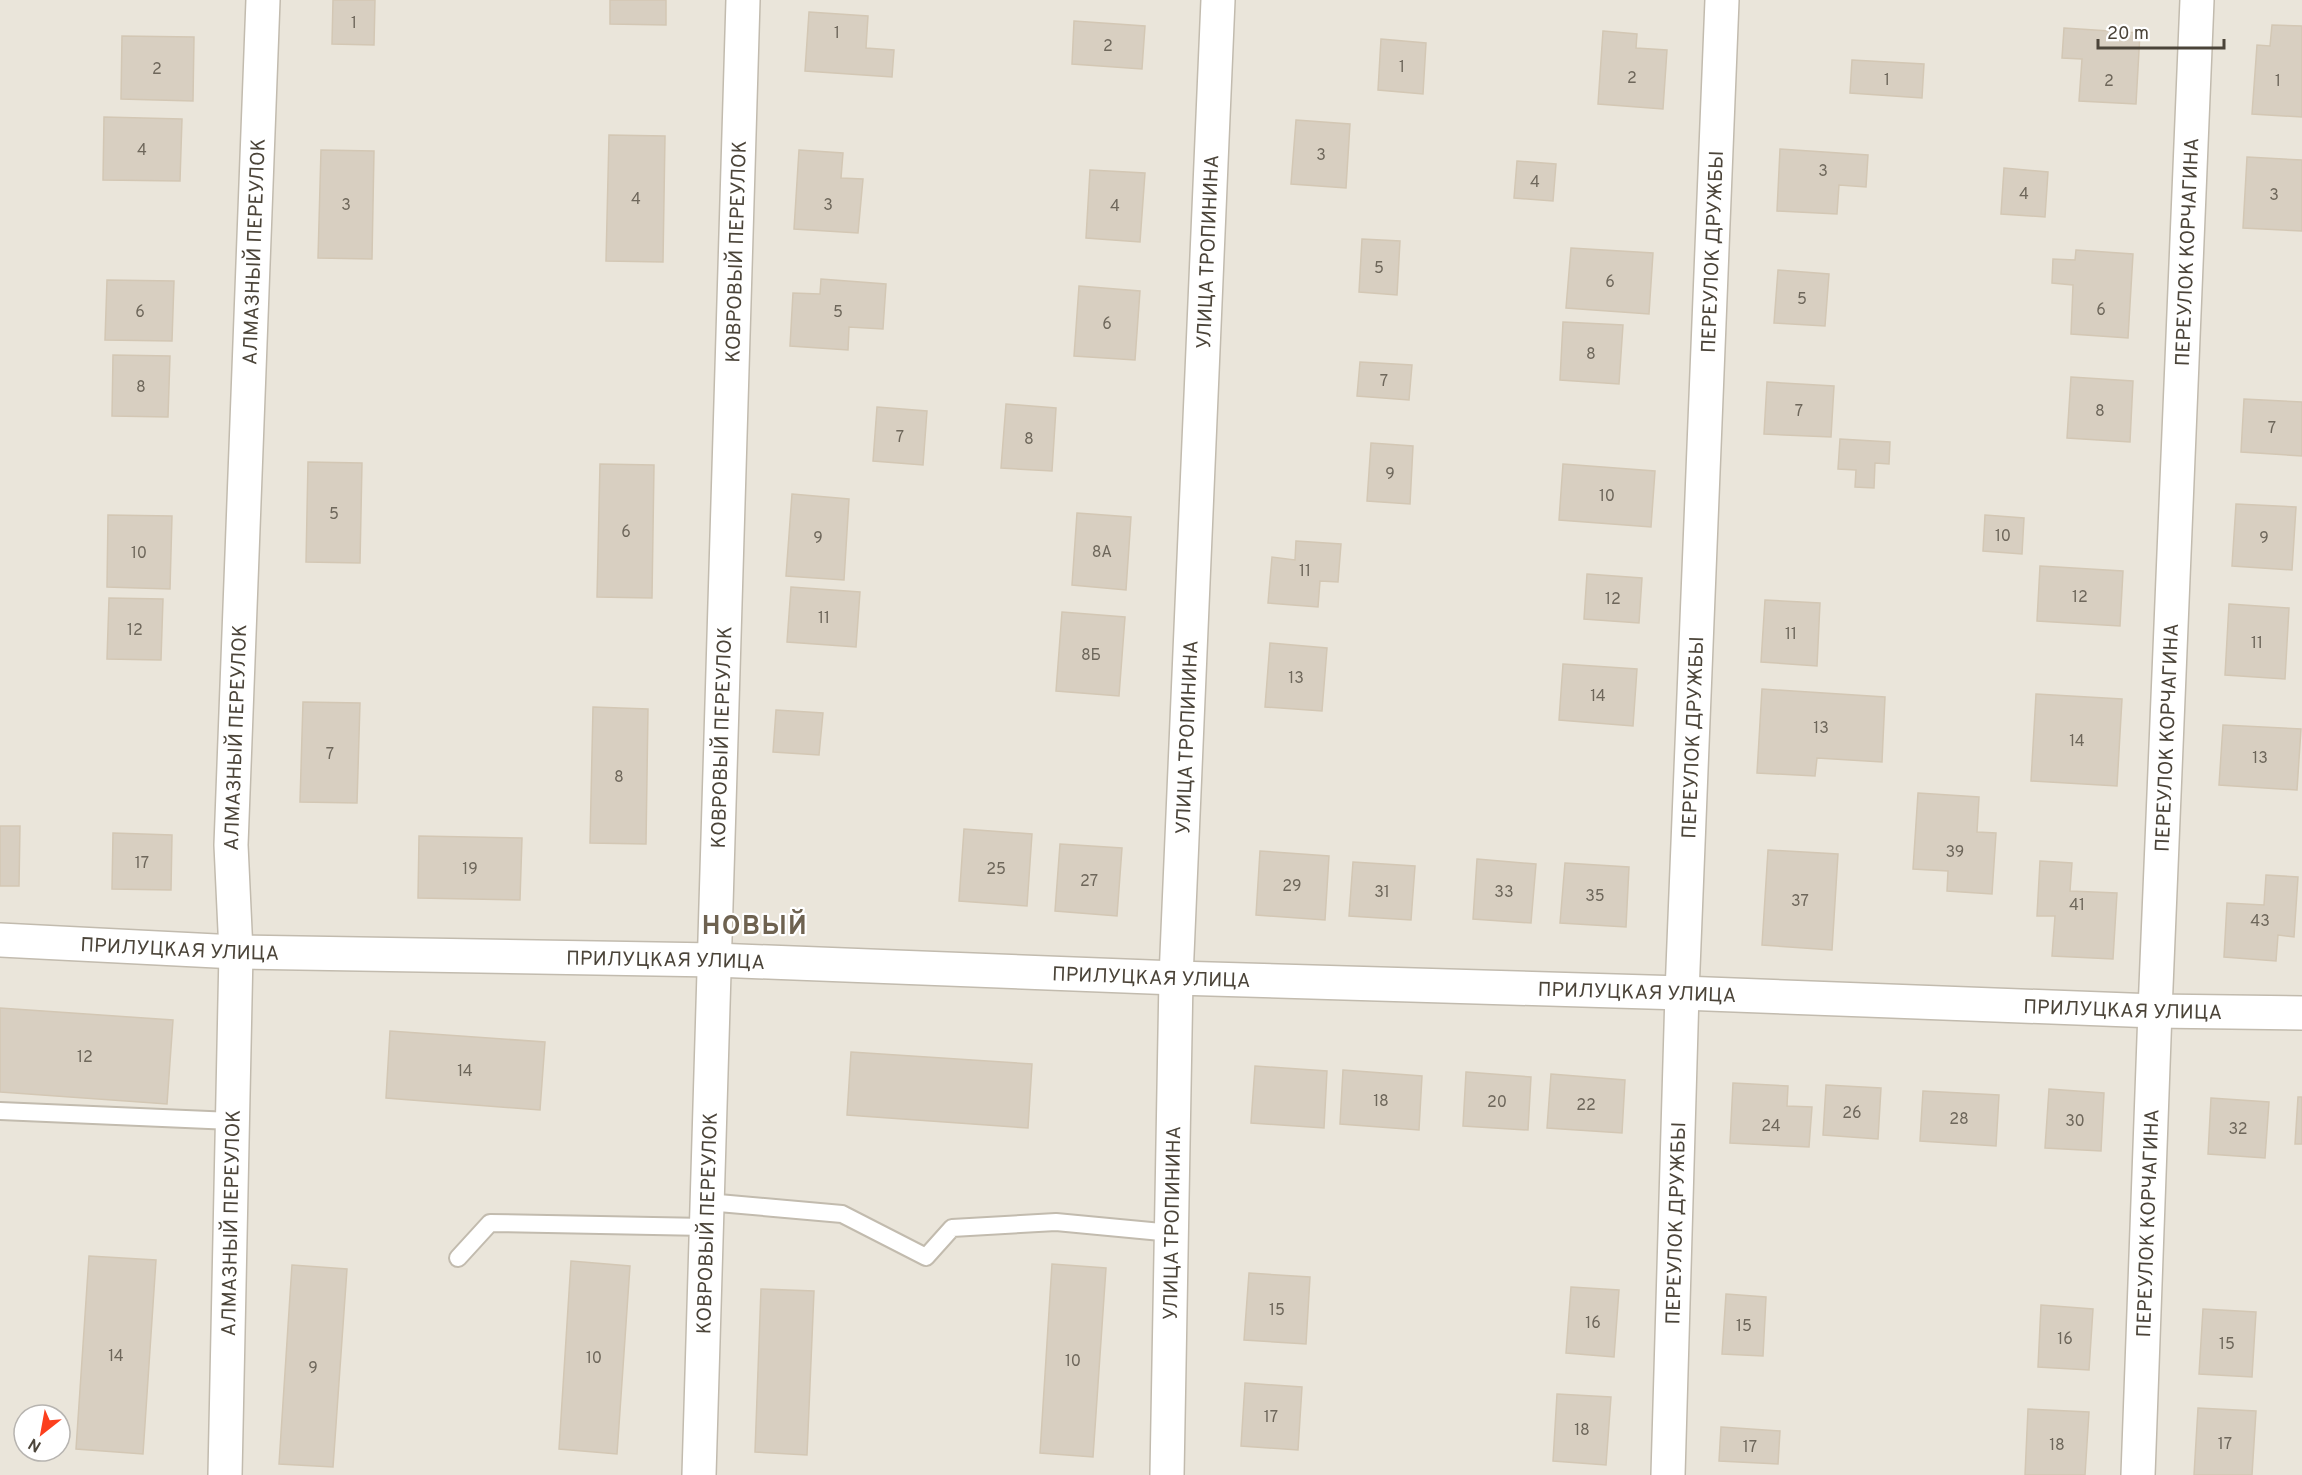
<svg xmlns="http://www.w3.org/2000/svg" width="2302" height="1475" font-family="Overpass,sans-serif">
<rect width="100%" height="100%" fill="#f6f3ec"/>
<!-- residential -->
<path fill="#eae5da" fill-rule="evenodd" d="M0 0H2302V1475H0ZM24 1415H60V1451H24Z"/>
<!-- building -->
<path fill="#d8cfc1" stroke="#d3c7b4" stroke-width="1.5" d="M333 0H375L374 45 332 44Z
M610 0H666V25L610 24Z
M809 12 868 16 866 48 894 50 892 77 805 71Z
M1074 21 1145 26 1142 69 1072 64Z
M2272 25 2302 26V117L2252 114 2257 45 2270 46Z
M2064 28 2140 33 2136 104 2079 101 2082 59 2062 58Z
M1603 31 1637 34 1636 48 1667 50 1663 109 1598 104Z
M122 36 194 37 193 101 121 99Z
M1381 39 1426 43 1423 94 1378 90Z
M1852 60 1924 64 1922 98 1850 93Z
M104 117 182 119 180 181 103 180Z
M1296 120 1350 124 1346 188 1291 184Z
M609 135 665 136 663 262 606 261Z
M1780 149 1868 155 1866 187 1839 185 1837 214 1777 211Z
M321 150 374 151 372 259 318 258Z
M799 150 843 153 841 178 863 179 858 233 794 229Z
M2247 157 2302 160V231L2243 228Z
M1517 161 1556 164 1553 201 1514 198Z
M2004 168 2048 172 2045 217 2001 214Z
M1090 170 1145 173 1140 242 1086 238Z
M1362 239 1400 241 1397 295 1359 292Z
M1571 248 1653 253 1649 314 1566 308Z
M2076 250 2133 254 2128 338 2071 334 2073 285 2052 283 2053 259 2075 260Z
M1778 270 1829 274 1825 326 1774 323Z
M821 279 886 284 883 329 849 327 848 350 790 346 793 293 820 294Z
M107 280 174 281 172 341 105 340Z
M1079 286 1140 291 1135 360 1074 356Z
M1563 322 1623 325 1619 384 1560 380Z
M113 355 170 356 168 417 112 416Z
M1360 362 1412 365 1409 400 1357 396Z
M2071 377 2133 381 2130 442 2067 438Z
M1767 382 1834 386 1831 437 1764 434Z
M2244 399 2302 402V456L2241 452Z
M1006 404 1056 408 1052 471 1001 468Z
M877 407 927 411 923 465 873 461Z
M1840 439 1890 442 1889 464 1875 463 1874 488 1855 487 1856 470 1838 469Z
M1371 443 1413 446 1410 504 1367 501Z
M308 462 362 463 360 563 306 562Z
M600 464 654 465 652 598 597 597Z
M1563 464 1655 471 1651 527 1559 520Z
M792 494 849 499 844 580 786 576Z
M2236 504 2296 507 2292 570 2232 566Z
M1077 513 1131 517 1126 590 1072 585Z
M108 515 172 516 170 589 107 587Z
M1985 515 2024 518 2022 554 1983 551Z
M1296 541 1341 544 1338 582 1320 581 1318 607 1268 603 1272 557 1295 560Z
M2040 566 2123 571 2120 626 2037 621Z
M1587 574 1642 578 1639 623 1584 619Z
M791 587 860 592 856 647 787 642Z
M109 598 163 599 161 660 107 659Z
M1765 600 1820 603 1817 666 1761 662Z
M2229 604 2289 608 2285 679 2225 675Z
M1062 612 1125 617 1119 696 1056 691Z
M1270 643 1327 648 1322 711 1265 707Z
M1563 664 1637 669 1633 726 1559 720Z
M1762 689 1885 697 1882 762 1817 758 1815 776 1757 773Z
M2036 694 2122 699 2117 786 2031 781Z
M303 702 360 703 357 803 300 802Z
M593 707 648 709 646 844 590 843Z
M776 710 823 713 819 755 773 752Z
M2223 725 2301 729 2297 790 2219 785Z
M1918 793 1979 797 1977 832 1996 833 1992 894 1947 891 1948 871 1913 869Z
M0 826H20L19 886H0Z
M964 829 1032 834 1027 906 959 901Z
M113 833 172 835 171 890 112 889Z
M419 836 522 838 520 900 418 898Z
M1060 844 1122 848 1117 916 1055 911Z
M1768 850 1838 854 1832 950 1762 945Z
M1260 851 1329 856 1325 920 1256 915Z
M1477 859 1536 864 1531 923 1473 919Z
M2040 861 2072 863 2070 891 2117 893 2113 959 2052 956 2055 916H2037Z
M1353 862 1415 866 1411 920 1349 916Z
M1565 863 1629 867 1626 927 1560 923Z
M2266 875 2298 877 2294 937 2278 935 2276 961 2224 957 2227 903 2264 905Z
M0 1008 173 1020 167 1104 0 1092Z
M390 1031 545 1042 540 1110 386 1098Z
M851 1052 1032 1064 1028 1128 847 1115Z
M1255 1066 1327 1071 1324 1128 1251 1123Z
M1343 1070 1422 1076 1419 1130 1340 1124Z
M1466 1072 1531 1077 1528 1130 1463 1126Z
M1551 1074 1625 1080 1622 1133 1547 1128Z
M1733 1083 1788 1086 1787 1106 1812 1107 1809 1147 1730 1143Z
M1826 1085 1881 1088 1878 1139 1823 1135Z
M2049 1089 2104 1093 2101 1151 2045 1148Z
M1923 1091 1999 1095 1996 1146 1920 1141Z
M2298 1097H2302V1144H2295Z
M2211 1098 2269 1102 2265 1158 2208 1154Z
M89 1256 156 1260 143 1454 76 1449Z
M571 1261 630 1266 617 1454 559 1449Z
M1052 1264 1106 1268 1093 1457 1040 1453Z
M292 1265 347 1269 333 1467 279 1464Z
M1249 1273 1310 1277 1306 1344 1244 1340Z
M1571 1287 1619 1290 1614 1357 1566 1353Z
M761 1289 814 1291 807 1455 755 1452Z
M1726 1294 1766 1297 1763 1356 1722 1354Z
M2041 1305 2093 1309 2089 1370 2038 1367Z
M2203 1309 2256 1312 2252 1377 2199 1374Z
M1245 1383 1302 1387 1298 1450 1241 1446Z
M1557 1394 1611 1397 1606 1465 1553 1461Z
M2198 1408 2256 1411 2252 1475H2194Z
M2028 1409 2089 1412 2085 1475H2025Z
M1721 1427 1780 1431 1778 1464 1719 1461Z"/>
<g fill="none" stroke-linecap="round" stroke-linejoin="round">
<defs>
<path id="lane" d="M0 1111 232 1121
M707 1202 842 1214 926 1257 952 1228 1056 1222 1172 1233
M458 1258 490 1223 706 1227"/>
<g id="street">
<path id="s1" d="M0 940 236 952 715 960 1176 978 1682 993 2155 1011 2302 1013"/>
<path id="s2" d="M225 1475 236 952 231 845 263 0"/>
<path id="s3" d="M699 1475 743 0"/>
<path id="s4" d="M1167 1475 1176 978 1218 0"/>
<path id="s5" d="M1668 1475 1682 993 1722 0"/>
<path id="s6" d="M2138 1475 2155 1011 2197 0"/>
</g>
</defs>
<!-- lane casing -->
<use href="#lane" stroke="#c2bbae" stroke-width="20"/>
<!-- street casing -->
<use href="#street" stroke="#c2bbae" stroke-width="36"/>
<!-- lane -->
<use href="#lane" stroke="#fff" stroke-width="16"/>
<!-- street -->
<use href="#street" stroke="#fff" stroke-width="33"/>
</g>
<g text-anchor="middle" stroke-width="4.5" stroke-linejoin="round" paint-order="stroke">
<!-- number labels -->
<g font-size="16" fill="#6e675b">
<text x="354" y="28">1</text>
<text x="837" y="38">1</text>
<text x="1108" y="51">2</text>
<text x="1402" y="72">1</text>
<text x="157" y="74">2</text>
<text x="1632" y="83">2</text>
<text x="1887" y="85">1</text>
<text x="2109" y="86">2</text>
<text x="2278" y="86">1</text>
<text x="142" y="155">4</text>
<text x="1321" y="160">3</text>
<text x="1823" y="176">3</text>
<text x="1535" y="187">4</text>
<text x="2024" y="199">4</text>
<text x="2274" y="200">3</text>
<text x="636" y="204">4</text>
<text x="346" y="210">3</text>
<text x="828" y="210">3</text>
<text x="1115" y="211">4</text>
<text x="1379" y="273">5</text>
<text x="1610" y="287">6</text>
<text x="1802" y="304">5</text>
<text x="2101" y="315">6</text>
<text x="140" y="317">6</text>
<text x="838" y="317">5</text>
<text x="1107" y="329">6</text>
<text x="1591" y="359">8</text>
<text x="1384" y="386">7</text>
<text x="141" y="392">8</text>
<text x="1799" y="416">7</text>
<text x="2100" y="416">8</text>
<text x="2272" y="433">7</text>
<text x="900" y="442">7</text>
<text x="1029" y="444">8</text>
<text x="1390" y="479">9</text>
<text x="1607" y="501">10</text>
<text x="334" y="519">5</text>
<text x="626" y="537">6</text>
<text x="2003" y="541">10</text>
<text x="818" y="543">9</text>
<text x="2264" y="543">9</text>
<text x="1102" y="557">8А</text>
<text x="139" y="558">10</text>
<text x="1305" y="576">11</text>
<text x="2080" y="602">12</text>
<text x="1613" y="604">12</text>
<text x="824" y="623">11</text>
<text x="135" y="635">12</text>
<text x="1791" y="639">11</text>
<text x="2257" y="648">11</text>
<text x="1091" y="660">8Б</text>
<text x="1296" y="683">13</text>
<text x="1598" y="701">14</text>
<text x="1821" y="733">13</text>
<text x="2077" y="746">14</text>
<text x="330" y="759">7</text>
<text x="2260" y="763">13</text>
<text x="619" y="782">8</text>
<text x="1955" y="857">39</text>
<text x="142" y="868">17</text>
<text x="470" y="874">19</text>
<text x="996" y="874">25</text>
<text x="1089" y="886">27</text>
<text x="1292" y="891">29</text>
<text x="1382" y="897">31</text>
<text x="1504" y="897">33</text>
<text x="1595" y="901">35</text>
<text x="1800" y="906">37</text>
<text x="2077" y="910">41</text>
<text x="2260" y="926">43</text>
<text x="85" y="1062">12</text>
<text x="465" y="1076">14</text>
<text x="1381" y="1106">18</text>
<text x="1497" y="1107">20</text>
<text x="1586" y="1110">22</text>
<text x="1852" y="1118">26</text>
<text x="1959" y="1124">28</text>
<text x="2075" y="1126">30</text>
<text x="1771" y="1131">24</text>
<text x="2238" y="1134">32</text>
<text x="1277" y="1315">15</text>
<text x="1593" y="1328">16</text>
<text x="1744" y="1331">15</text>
<text x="2065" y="1344">16</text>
<text x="2227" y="1349">15</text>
<text x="116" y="1361">14</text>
<text x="594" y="1363">10</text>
<text x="1073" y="1366">10</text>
<text x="313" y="1373">9</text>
<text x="1271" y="1422">17</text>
<text x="1582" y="1435">18</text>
<text x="2225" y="1449">17</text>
<text x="2057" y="1450">18</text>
<text x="1750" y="1452">17</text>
</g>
<!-- street labels -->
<g font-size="20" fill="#4b4439" stroke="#fff">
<text dy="7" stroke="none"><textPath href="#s2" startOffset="1224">АЛМАЗНЫЙ ПЕРЕУЛОК</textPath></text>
<text dy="7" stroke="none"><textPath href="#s3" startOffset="1224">КОВРОВЫЙ ПЕРЕУЛОК</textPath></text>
<text dy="7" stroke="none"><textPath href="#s4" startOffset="1224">УЛИЦА ТРОПИНИНА</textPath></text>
<text dy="7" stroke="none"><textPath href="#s5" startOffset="1224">ПЕРЕУЛОК ДРУЖБЫ</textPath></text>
<text dy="7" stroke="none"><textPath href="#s6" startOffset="1224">ПЕРЕУЛОК КОРЧАГИНА</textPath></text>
<text dy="7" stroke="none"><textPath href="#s2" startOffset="738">АЛМАЗНЫЙ ПЕРЕУЛОК</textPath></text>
<text dy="7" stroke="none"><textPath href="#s4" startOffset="738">УЛИЦА ТРОПИНИНА</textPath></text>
<text dy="7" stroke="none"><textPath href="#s5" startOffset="738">ПЕРЕУЛОК ДРУЖБЫ</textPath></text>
<text dy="7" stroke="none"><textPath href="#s6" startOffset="738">ПЕРЕУЛОК КОРЧАГИНА</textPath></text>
<text dy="7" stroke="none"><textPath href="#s3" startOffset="738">КОВРОВЫЙ ПЕРЕУЛОК</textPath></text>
<text dy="7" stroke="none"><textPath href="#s1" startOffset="180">ПРИЛУЦКАЯ УЛИЦА</textPath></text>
<text dy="7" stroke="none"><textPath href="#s1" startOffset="666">ПРИЛУЦКАЯ УЛИЦА</textPath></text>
<text dy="7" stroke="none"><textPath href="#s1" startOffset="1152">ПРИЛУЦКАЯ УЛИЦА</textPath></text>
<text dy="7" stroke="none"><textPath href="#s1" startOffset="1638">ПРИЛУЦКАЯ УЛИЦА</textPath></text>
<text dy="7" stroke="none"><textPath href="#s1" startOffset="2124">ПРИЛУЦКАЯ УЛИЦА</textPath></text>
<text dy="7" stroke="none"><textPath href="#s2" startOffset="252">АЛМАЗНЫЙ ПЕРЕУЛОК</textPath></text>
<text dy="7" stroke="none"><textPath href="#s3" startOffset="252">КОВРОВЫЙ ПЕРЕУЛОК</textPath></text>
<text dy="7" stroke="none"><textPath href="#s4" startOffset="252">УЛИЦА ТРОПИНИНА</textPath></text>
<text dy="7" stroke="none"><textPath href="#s5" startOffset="252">ПЕРЕУЛОК ДРУЖБЫ</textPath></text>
<text dy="7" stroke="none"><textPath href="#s6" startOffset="252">ПЕРЕУЛОК КОРЧАГИНА</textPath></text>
</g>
<!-- district labels -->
<g font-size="26" font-weight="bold" letter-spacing="1.5" fill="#6e6250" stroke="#fff">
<text x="755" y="934">НОВЫЙ</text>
</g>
</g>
<!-- north arrow -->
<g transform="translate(42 1433) rotate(211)"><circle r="28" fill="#ffffff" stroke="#b7b4b0" stroke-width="1.5"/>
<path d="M0-4.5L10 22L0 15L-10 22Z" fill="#fc3f1d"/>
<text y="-9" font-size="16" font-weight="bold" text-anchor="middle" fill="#4b4439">N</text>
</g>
<!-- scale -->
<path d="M2098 39v9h126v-9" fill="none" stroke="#4b4439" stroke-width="3"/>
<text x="2107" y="39" font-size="18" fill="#4b4439" stroke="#ffffff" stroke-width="4.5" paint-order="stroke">20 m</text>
</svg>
